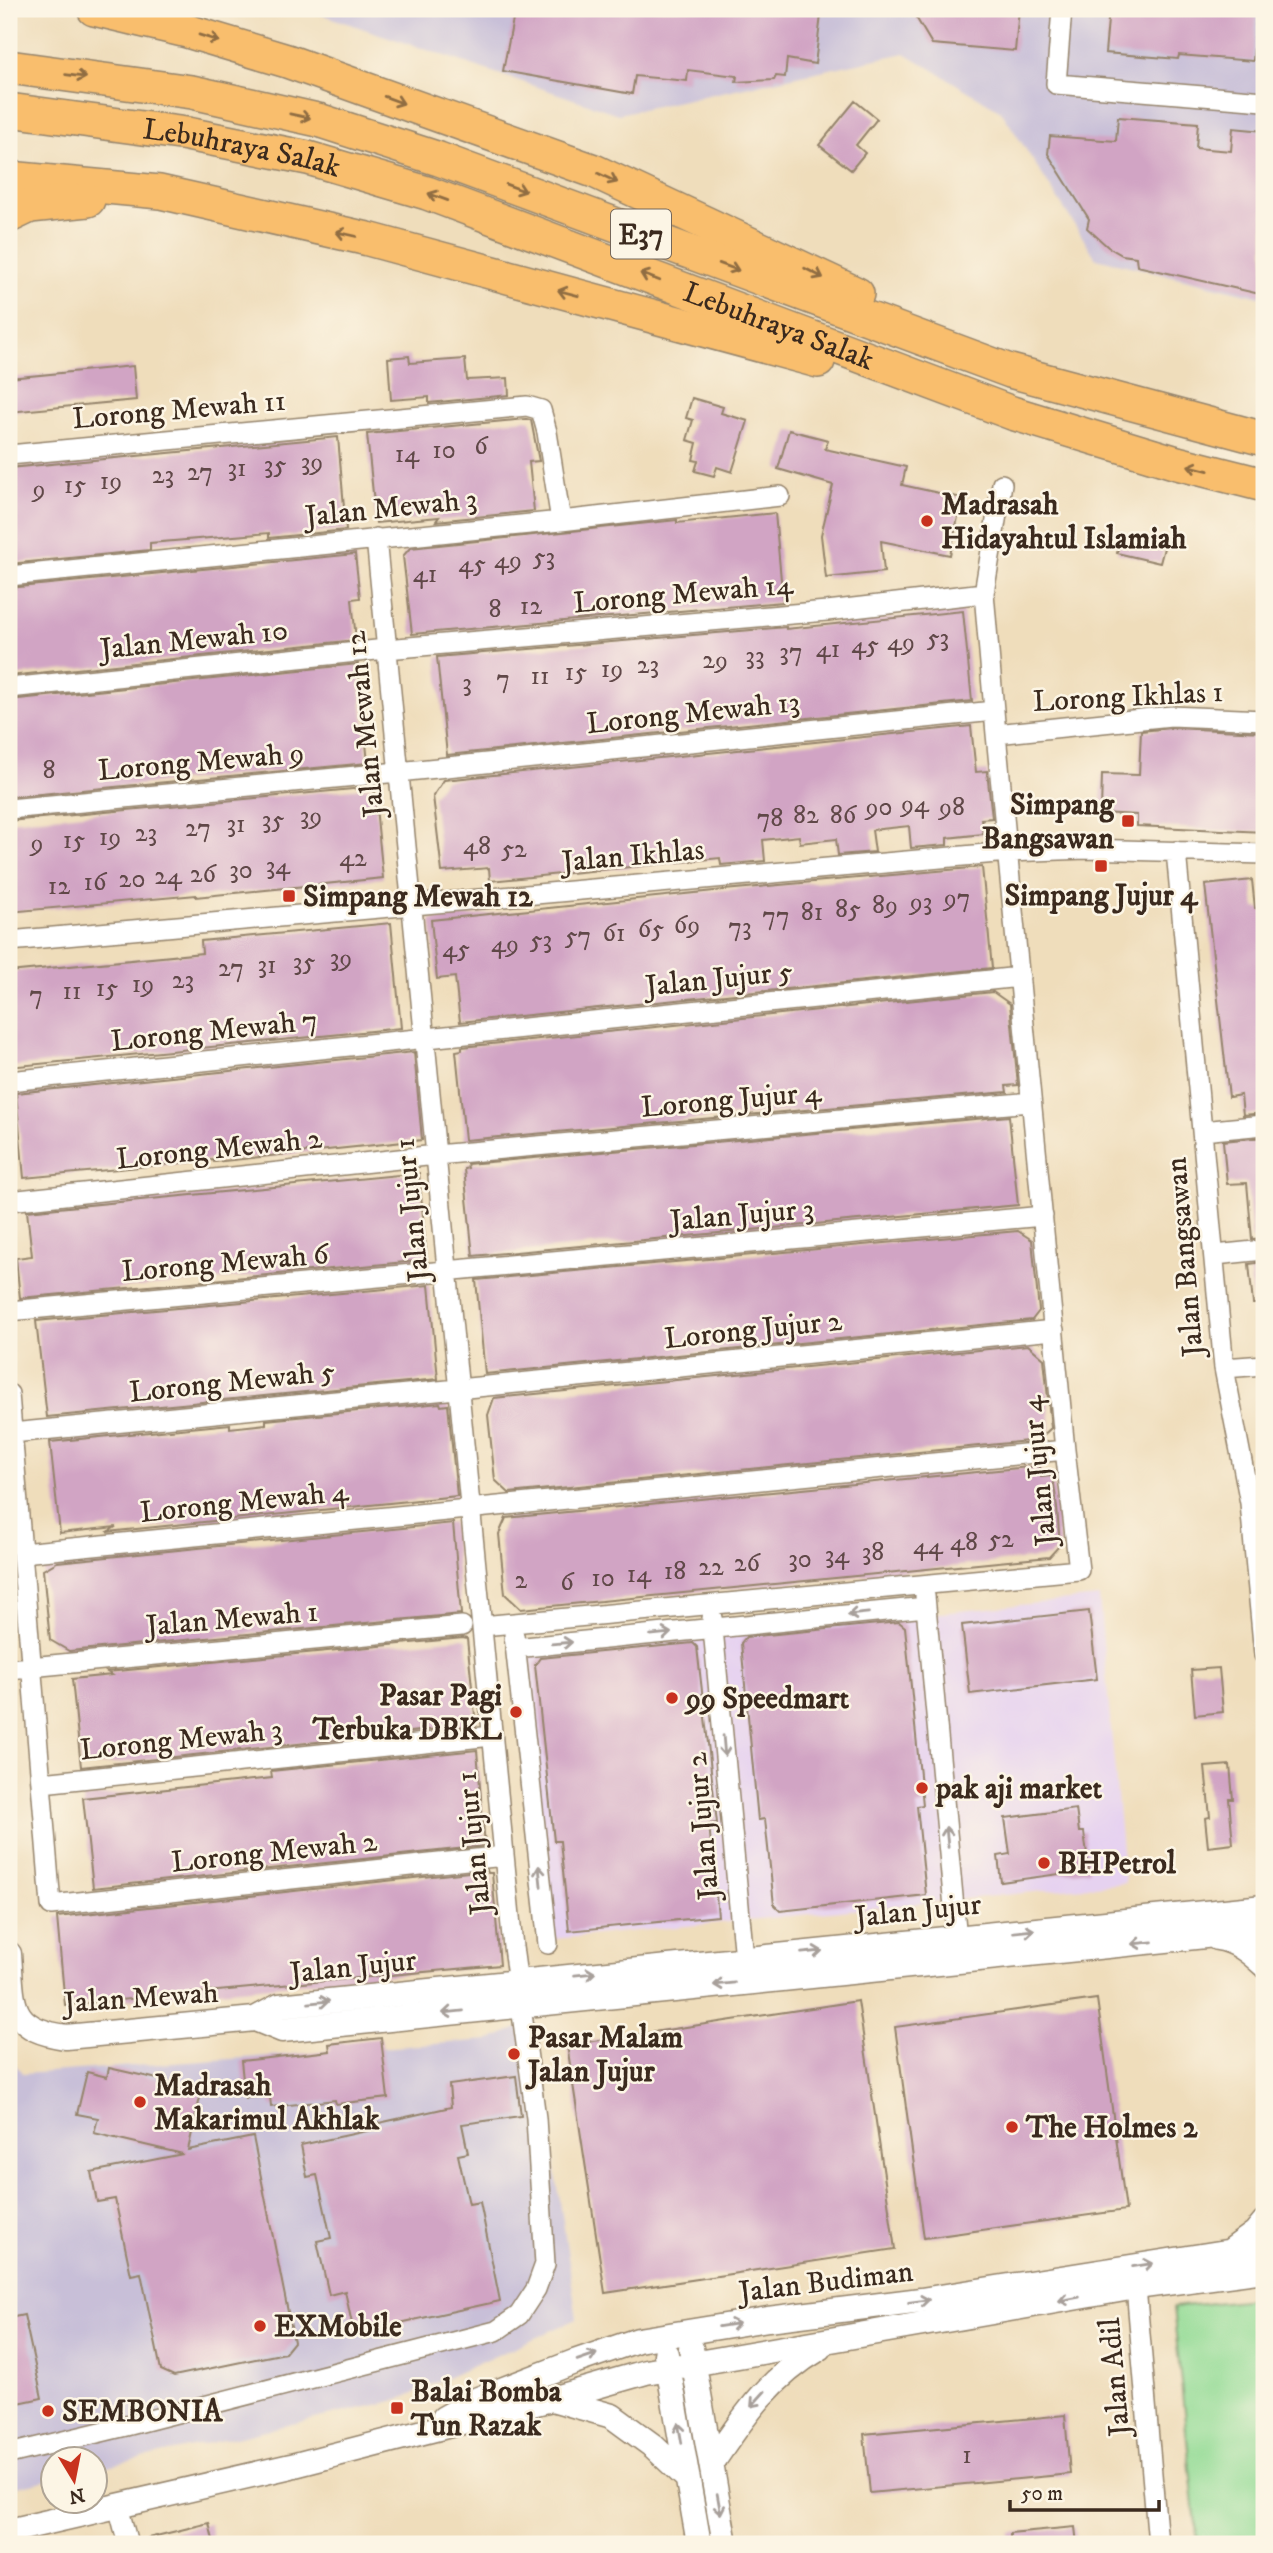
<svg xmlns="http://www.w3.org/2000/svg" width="1273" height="2553" font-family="'IM FELL DW Pica',serif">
<rect width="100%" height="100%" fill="#fcf5e5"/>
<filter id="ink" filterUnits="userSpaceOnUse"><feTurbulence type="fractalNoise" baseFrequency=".0143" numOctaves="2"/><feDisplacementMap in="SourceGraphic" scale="14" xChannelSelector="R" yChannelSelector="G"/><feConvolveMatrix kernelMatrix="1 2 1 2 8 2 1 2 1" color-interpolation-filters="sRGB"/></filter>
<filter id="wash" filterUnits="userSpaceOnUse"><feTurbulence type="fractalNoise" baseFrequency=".00686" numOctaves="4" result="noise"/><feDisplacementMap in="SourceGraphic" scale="28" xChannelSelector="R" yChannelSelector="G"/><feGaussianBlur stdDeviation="1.57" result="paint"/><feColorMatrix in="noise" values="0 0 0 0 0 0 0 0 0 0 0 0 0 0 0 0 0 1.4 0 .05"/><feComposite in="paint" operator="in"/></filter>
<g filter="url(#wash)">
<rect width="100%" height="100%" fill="#efddbb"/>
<!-- built -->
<path fill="#e6d2f0" d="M1099 1597 1125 1883 554 1939 524 1655Z"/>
<!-- industrial -->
<path fill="#c8bfd8" d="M305 9H1264V298L1096 258 1001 111 905 53 618 114Z
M534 2021 577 2319 398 2400 95 2469 94 2458H52V2479L9 2489V2057L23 2074 490 2040Z"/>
<!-- green -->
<path fill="#93db95" stroke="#67825a" stroke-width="2" d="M1264 2298V2544H1198L1173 2307Z"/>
<g id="blocks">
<!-- building -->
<path fill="#d1a4c4" d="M515 9H785L821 15 815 64 787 59 785 77 776 76 774 80 736 82 737 76 688 70 687 81 635 76 632 94 503 71Z
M911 9H1019L1015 51 932 44Z
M1109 9H1257L1253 61 1179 55 1178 59 1105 53Z
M855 101 877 119 856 145 865 153 851 170 819 145Z
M1118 117 1198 123 1196 148 1231 151 1233 128 1264 131V295L1137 266 1136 257 1122 255 1108 247 1087 228 1089 219 1048 154 1050 136 1116 141Z
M409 356 410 363 465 359 467 380 508 378 509 395 429 403V397L391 400 388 358Z
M133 366 136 400 9 412V378Z
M692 398 723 407 721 413 748 421 732 472 717 467 714 476 695 471 698 461 693 460 697 443 687 440 693 420 686 418Z
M526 419 531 420 539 461 529 462 534 511 436 521 439 517 376 523 367 434Z
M789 430 828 440 825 449 906 467 902 485 962 498 950 555 881 541 884 572 826 578 821 535 833 485 778 469Z
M338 437 346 530 269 538V533L150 543V550L9 564V468Z
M775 513 783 602 412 634 403 556 410 548 677 520V523Z
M1121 534 1165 544 1160 563 1117 553Z
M355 554 360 598 352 599 356 640 9 676V588Z
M963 611 972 701 447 755 437 657 786 627V629Z
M358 664 368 763 9 797V700Z
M971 726 976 772 987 771 992 818 981 819 983 834 947 838V845L911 848 909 826 872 830 875 852 838 855 836 839 800 843 799 836 763 840 765 861 721 865 720 858 490 881 489 868 442 872 433 796 444 780Z
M1171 728 1264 732V832L1137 826V815L1101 813 1102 774 1139 775 1141 731Z
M374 787 383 878 196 897V895L9 912V821Z
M982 867 992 968 460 1022 455 977 437 979 431 920 724 890Z
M1252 880 1255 908 1264 909V1113L1243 1115 1241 1095 1229 1097 1205 885Z
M391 923 401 1028 9 1067V972L202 953 201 941Z
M993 992 1010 1004 1018 1085 1006 1086 1007 1092 465 1140 456 1051 462 1050V1047Z
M414 1052 422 1140 214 1162 213 1160 24 1178 16 1093Z
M1009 1116 1018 1205 473 1256 464 1169 468 1168 467 1164Z
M1264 1137V1238L1252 1239 1247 1183 1227 1184 1223 1141Z
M419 1173 427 1260 20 1298 16 1258 32 1256 27 1211Z
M1018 1231 1032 1240 1039 1311 1032 1320 485 1374 476 1280Z
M1264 1262V1304H1253L1249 1264Z
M429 1285 438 1379 47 1417 36 1321Z
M1028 1345 1044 1359 1051 1428 1038 1440 509 1493 495 1480 488 1415 494 1398Z
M440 1403 441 1406 448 1405 457 1496 107 1532 116 1527 60 1533 50 1442 230 1424V1428L266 1424V1420Z
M1040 1466 1041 1477 1053 1476 1057 1508 1060 1545 1049 1557 521 1609 505 1594 499 1534 506 1518Z
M453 1523 461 1614 69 1651 50 1640 43 1570 57 1562Z
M1089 1611 1097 1679 970 1694 962 1625Z
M899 1622 905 1627 923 1805 917 1806 926 1895 780 1911 774 1905 765 1819 758 1820 741 1643 746 1637Z
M463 1638 467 1639 476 1725 81 1767 72 1679 112 1675 107 1672Z
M693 1643 697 1647 717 1823 709 1824 718 1916 569 1931 560 1841H554L535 1665 540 1658Z
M1219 1668 1223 1712 1195 1715 1191 1670Z
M477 1750 485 1846 93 1888 83 1798 272 1778 271 1771Z
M1230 1765 1233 1799H1229L1233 1844 1208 1847 1205 1818 1210 1817 1205 1767Z
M1076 1809 1079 1832H1084L1089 1870 1001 1882 998 1856 1010 1854 1005 1818Z
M487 1870 488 1873H492L500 1965 65 2005 57 1917Z
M1097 1999 1126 2210 924 2238 895 2027Z
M858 2001 895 2249 605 2293 567 2045Z
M381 2038 388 2098 336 2104 335 2100 271 2107 270 2096 245 2098 241 2061 330 2051 329 2044Z
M109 2068 202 2089 188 2150 253 2137 294 2342 285 2353 174 2376 161 2370 141 2273 131 2275 115 2199 97 2202 91 2172 183 2154 94 2133 98 2118 77 2114 87 2072 107 2077Z
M516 2076 521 2116 462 2124 468 2153 458 2155 469 2204 480 2202 500 2301 354 2333 345 2291 329 2295 317 2241 331 2238 317 2175 307 2177 301 2145 381 2128 379 2123 451 2107 449 2085Z
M24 2315 42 2398 9 2405V2318Z
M1065 2415 1070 2474 870 2493 864 2434Z
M209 2523 214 2544H149L148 2538Z
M1075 2527 1077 2544H1010V2533Z"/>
</g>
</g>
<g filter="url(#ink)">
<use href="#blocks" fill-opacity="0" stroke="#95846c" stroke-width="2"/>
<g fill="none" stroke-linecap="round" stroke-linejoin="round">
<defs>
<path id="minor" d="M1062 9 1056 84 1264 101
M9 455 527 406 541 410 547 432 561 521
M9 576 561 521 780 496
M9 688 386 649 827 611 984 593
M996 734 1171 716 1264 720
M9 809 398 772 994 711
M1176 851 1224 1368 1250 1503 1264 1655
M9 941 1008 852 1086 849 1264 854
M9 1081 1020 977
M1202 1131 1264 1125
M9 1201 436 1155 1031 1102
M1215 1255 1264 1250
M9 1311 1043 1216
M1224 1368 1264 1365
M9 1394 51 1905 504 1856
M12 1433 1054 1330
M22 1553 1065 1450
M925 1596 958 1950
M712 1618 744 1959
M482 1626 1079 1570 1065 1450 996 734 984 593 1002 484
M514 1635 548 1944
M515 1648 926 1607
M9 1669 462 1626
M42 1783 492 1736
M1136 2287 1158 2544
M9 2454 126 2426 496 2331 519 2315 536 2289 545 2264 536 2118 513 1947 376 538
M118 2506 128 2544"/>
<path id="tertiary" d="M1217 1938C1237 1941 1250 1952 1264 1965
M9 1954C13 2004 7 2029 66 2037L255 2019 279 2006 1264 1907
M255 2019 282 2030 1264 1930
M1233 2249 1255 2233 1264 2222
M691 2348 725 2544
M666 2354 699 2544
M552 2399 612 2416 653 2446 688 2479
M444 2418 478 2399 574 2362 638 2340 768 2319 921 2300 1264 2246
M712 2463C744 2416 769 2378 820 2348
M9 2531 291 2466 552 2399 646 2372 1136 2287 1264 2270"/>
<g id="trunk">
<path d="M94 9 187 31 287 61 594 171 857 294"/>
<path d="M9 67 192 92 318 120 439 159 1010 371 1264 439"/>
<path id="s1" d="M9 110 187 134 308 158 427 193 1012 413 1177 463 1264 485"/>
<path d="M9 178 160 192 368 239 818 361"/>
<path d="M9 216 30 206 88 200"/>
</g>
</defs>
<!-- minor casing -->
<use href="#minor" stroke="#95846c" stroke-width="22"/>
<!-- tertiary casing -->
<use href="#tertiary" stroke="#95846c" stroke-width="27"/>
<!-- trunk casing -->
<use href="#trunk" stroke="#95846c" stroke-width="36"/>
<!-- minor -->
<use href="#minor" stroke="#fff" stroke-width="19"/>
<!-- tertiary -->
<use href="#tertiary" stroke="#fff" stroke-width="24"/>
<!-- trunk -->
<use href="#trunk" stroke="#f9be6d" stroke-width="33"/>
</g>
<!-- one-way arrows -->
<defs><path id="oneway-shaft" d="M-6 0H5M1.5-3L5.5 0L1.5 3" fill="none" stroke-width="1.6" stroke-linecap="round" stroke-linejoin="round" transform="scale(1.75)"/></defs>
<g stroke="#906d42">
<use href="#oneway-shaft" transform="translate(209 38) rotate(17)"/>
<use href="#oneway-shaft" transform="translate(76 76) rotate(8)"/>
<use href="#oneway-shaft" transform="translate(394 100) rotate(20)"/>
<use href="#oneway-shaft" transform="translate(300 116) rotate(12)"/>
<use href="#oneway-shaft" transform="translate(608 178) rotate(25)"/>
<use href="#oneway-shaft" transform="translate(516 188) rotate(20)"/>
<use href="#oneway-shaft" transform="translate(438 197) rotate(-160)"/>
<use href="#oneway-shaft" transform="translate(346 234) rotate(-167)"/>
<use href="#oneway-shaft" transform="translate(729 267) rotate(20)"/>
<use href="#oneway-shaft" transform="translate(814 273) rotate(27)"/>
<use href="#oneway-shaft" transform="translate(650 277) rotate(-159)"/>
<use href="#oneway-shaft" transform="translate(568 293) rotate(-165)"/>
<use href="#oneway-shaft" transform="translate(1198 468) rotate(-166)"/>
</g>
<g stroke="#a79f9a">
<use href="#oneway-shaft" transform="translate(858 1614) rotate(174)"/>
<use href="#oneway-shaft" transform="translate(661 1634) rotate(-6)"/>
<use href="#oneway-shaft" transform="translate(562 1643) rotate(-5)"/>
<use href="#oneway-shaft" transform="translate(724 1746) rotate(85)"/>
<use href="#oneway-shaft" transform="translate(947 1837) rotate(-96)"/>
<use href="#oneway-shaft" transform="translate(540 1876) rotate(-96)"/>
<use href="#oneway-shaft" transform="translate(1024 1931) rotate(-6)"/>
<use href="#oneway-shaft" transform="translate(1142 1943) rotate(174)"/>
<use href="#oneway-shaft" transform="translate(812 1952) rotate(-6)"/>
<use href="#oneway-shaft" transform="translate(585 1974) rotate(-6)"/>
<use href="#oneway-shaft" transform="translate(724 1984) rotate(174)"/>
<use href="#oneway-shaft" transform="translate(319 2002) rotate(-6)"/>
<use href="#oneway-shaft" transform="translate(453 2012) rotate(174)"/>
<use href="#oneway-shaft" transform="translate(1143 2265) rotate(-9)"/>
<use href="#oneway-shaft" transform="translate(1069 2299) rotate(170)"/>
<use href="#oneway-shaft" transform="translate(919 2301) rotate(-8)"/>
<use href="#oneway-shaft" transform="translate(729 2325) rotate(-9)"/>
<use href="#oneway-shaft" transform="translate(587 2357) rotate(-19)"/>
<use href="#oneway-shaft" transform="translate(758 2399) rotate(132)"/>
<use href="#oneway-shaft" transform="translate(680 2433) rotate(-100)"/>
<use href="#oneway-shaft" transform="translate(719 2504) rotate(80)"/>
</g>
</g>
<!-- markers -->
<g fill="#c8321e" stroke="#fcf5e5" stroke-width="2.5">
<circle cx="927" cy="521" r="7"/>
<rect x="1121" y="814" width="14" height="14" rx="3.5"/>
<rect x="1094" y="859" width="14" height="14" rx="3.5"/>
<rect x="282" y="889" width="14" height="14" rx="3.5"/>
<circle cx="672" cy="1698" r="7"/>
<circle cx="516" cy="1712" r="7"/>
<circle cx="922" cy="1788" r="7"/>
<circle cx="1044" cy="1863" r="7"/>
<circle cx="514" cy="2054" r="7"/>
<circle cx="140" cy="2102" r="7"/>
<circle cx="1012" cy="2127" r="7"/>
<circle cx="260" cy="2326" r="7"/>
<rect x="390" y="2401" width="14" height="14" rx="3.5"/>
<circle cx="48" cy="2411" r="7"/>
</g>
<g text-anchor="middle" stroke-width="5" stroke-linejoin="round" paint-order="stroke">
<!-- number labels -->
<g font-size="26" fill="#604848">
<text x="481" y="454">6</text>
<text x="444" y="458">10</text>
<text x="407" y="462">14</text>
<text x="312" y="470">39</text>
<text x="275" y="473">35</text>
<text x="237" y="476">31</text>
<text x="200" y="480">27</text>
<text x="163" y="483">23</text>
<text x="111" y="489">19</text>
<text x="75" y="493">15</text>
<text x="39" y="497">9</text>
<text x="544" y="565">53</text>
<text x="508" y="568">49</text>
<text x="472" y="572">45</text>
<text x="425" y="582">41</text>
<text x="531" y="614">12</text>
<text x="495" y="617">8</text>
<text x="938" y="646">53</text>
<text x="901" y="650">49</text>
<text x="865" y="653">45</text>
<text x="828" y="657">41</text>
<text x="791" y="660">37</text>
<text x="755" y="664">33</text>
<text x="715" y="668">29</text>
<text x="648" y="673">23</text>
<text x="612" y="677">19</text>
<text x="576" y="680">15</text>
<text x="540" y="684">11</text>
<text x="503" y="687">7</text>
<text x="467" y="691">3</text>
<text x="49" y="778">8</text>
<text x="915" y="812">94</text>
<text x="879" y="815">90</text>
<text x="952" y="815">98</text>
<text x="806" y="823">82</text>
<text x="843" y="823">86</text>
<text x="311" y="824">39</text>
<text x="770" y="826">78</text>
<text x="273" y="828">35</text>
<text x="236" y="832">31</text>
<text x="198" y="836">27</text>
<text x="146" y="841">23</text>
<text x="110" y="845">19</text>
<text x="74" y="848">15</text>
<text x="37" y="851">9</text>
<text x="477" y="854">48</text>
<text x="514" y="857">52</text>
<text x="353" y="866">42</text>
<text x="278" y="874">34</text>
<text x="241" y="878">30</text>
<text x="203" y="882">26</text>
<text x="168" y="884">24</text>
<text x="132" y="887">20</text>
<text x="95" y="890">16</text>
<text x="59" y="894">12</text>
<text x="957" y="906">97</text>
<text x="921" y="910">93</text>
<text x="885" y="913">89</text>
<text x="848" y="917">85</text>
<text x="812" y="920">81</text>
<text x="776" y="924">77</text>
<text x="687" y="933">69</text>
<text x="740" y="935">73</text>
<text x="651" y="937">65</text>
<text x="614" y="941">61</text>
<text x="578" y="944">57</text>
<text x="541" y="948">53</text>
<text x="505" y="952">49</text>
<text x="456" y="957">45</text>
<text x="341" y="966">39</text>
<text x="304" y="970">35</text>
<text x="267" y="973">31</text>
<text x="231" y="976">27</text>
<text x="183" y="988">23</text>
<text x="143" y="992">19</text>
<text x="107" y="996">15</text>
<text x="72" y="999">11</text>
<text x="36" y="1003">7</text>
<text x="1001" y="1547">52</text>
<text x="964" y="1550">48</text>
<text x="928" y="1554">44</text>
<text x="873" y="1560">38</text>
<text x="837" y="1563">34</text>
<text x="800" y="1567">30</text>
<text x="747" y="1571">26</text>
<text x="711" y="1575">22</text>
<text x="675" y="1579">18</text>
<text x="639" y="1582">14</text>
<text x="603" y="1586">10</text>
<text x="521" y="1588">2</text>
<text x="567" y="1590">6</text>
<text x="967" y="2463">1</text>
</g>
<!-- shield labels -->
<rect fill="#fcf5e5" stroke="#75675a" stroke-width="2" x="611" y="209.5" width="60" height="49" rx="5"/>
<g font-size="28" font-weight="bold" fill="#3b2a1e">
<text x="641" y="244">E37</text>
</g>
<!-- street labels -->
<g font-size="30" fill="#3b2a1e" stroke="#fcf5e5">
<text dy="10" stroke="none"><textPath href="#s1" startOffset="236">Lebuhraya Salak</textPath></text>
<text dy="10" stroke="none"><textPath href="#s1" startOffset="803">Lebuhraya Salak</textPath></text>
<text transform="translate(179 409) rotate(-5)" y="10">Lorong Mewah 11</text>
<text transform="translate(391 507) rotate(-6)" y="10">Jalan Mewah 3</text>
<text transform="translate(683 593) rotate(-5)" y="10">Lorong Mewah 14</text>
<text transform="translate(194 639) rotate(-6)" y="10">Jalan Mewah 10</text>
<text transform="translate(1128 696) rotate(-3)" y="10">Lorong Ikhlas 1</text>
<text transform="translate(693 712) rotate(-6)" y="10">Lorong Mewah 13</text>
<text transform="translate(364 724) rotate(-96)" y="10">Jalan Mewah 12</text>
<text transform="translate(201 761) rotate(-5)" y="10">Lorong Mewah 9</text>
<text transform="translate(633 855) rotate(-5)" y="10">Jalan Ikhlas</text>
<text transform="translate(719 978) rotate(-6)" y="10">Jalan Jujur 5</text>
<text transform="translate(214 1030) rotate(-6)" y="10">Lorong Mewah 7</text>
<text transform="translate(731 1099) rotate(-5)" y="10">Lorong Jujur 4</text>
<text transform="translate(219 1148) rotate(-6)" y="10">Lorong Mewah 2</text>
<text transform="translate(411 1210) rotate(-96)" y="10">Jalan Jujur 1</text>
<text transform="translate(742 1214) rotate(-5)" y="10">Jalan Jujur 3</text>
<text transform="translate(1184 1257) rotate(-95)" y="10">Jalan Bangsawan</text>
<text transform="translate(225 1262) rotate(-5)" y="10">Lorong Mewah 6</text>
<text transform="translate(753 1329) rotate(-6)" y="10">Lorong Jujur 2</text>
<text transform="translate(232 1381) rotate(-6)" y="10">Lorong Mewah 5</text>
<text transform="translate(1038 1471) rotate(-96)" y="10">Jalan Jujur 4</text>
<text transform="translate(244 1501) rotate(-6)" y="10">Lorong Mewah 4</text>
<text transform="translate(232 1618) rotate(-5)" y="10">Jalan Mewah 1</text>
<text transform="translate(181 1739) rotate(-6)" y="10">Lorong Mewah 3</text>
<text transform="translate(702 1826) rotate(-95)" y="10">Jalan Jujur 2</text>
<text transform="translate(473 1843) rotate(-96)" y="10">Jalan Jujur 1</text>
<text transform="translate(274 1851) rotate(-6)" y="10">Lorong Mewah 2</text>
<text transform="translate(918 1910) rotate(-6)" y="10">Jalan Jujur</text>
<text transform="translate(353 1966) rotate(-6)" y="10">Jalan Jujur</text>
<text transform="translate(141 1997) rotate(-4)" y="10">Jalan Mewah</text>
<text transform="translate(826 2281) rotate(-7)" y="10">Jalan Budiman</text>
<text transform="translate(1114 2377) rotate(-95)" y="10">Jalan Adil</text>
</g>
<!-- poi labels -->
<g font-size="30" font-weight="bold" fill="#3b2a1e" stroke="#fcf5e5" text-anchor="start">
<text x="941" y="514">Madrasah<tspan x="941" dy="34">Hidayahtul Islamiah</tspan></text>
<text x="1114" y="814" text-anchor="end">Simpang<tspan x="1114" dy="34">Bangsawan</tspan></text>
<text x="1101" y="905" text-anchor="middle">Simpang Jujur 4</text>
<text x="303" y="906">Simpang Mewah 12</text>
<text x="502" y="1705" text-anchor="end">Pasar Pagi<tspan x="502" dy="34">Terbuka DBKL</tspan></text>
<text x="686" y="1708">99 Speedmart</text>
<text x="936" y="1798">pak aji market</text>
<text x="1058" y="1873">BHPetrol</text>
<text x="528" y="2047">Pasar Malam<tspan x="528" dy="34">Jalan Jujur</tspan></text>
<text x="154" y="2095">Madrasah<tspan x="154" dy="34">Makarimul Akhlak</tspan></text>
<text x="1026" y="2137">The Holmes 2</text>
<text x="274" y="2336">EXMobile</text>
<text x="411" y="2401">Balai Bomba<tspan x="411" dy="34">Tun Razak</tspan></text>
<text x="62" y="2421">SEMBONIA</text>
</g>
</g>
<!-- margin -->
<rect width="1273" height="2553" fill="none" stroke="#fcf5e5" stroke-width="35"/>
<!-- north arrow -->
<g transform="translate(74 2480) rotate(170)"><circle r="33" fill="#fcf5e5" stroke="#afa495" stroke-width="2"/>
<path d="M0-5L12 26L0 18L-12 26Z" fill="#c8321e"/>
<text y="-10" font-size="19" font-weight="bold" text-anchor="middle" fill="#3b2a1e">N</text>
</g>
<!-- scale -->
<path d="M1010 2500v10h149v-10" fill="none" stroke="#3b2a1e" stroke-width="3.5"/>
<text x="1021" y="2500" font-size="21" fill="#3b2a1e" stroke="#fcf5e5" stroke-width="5" paint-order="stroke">50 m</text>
</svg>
